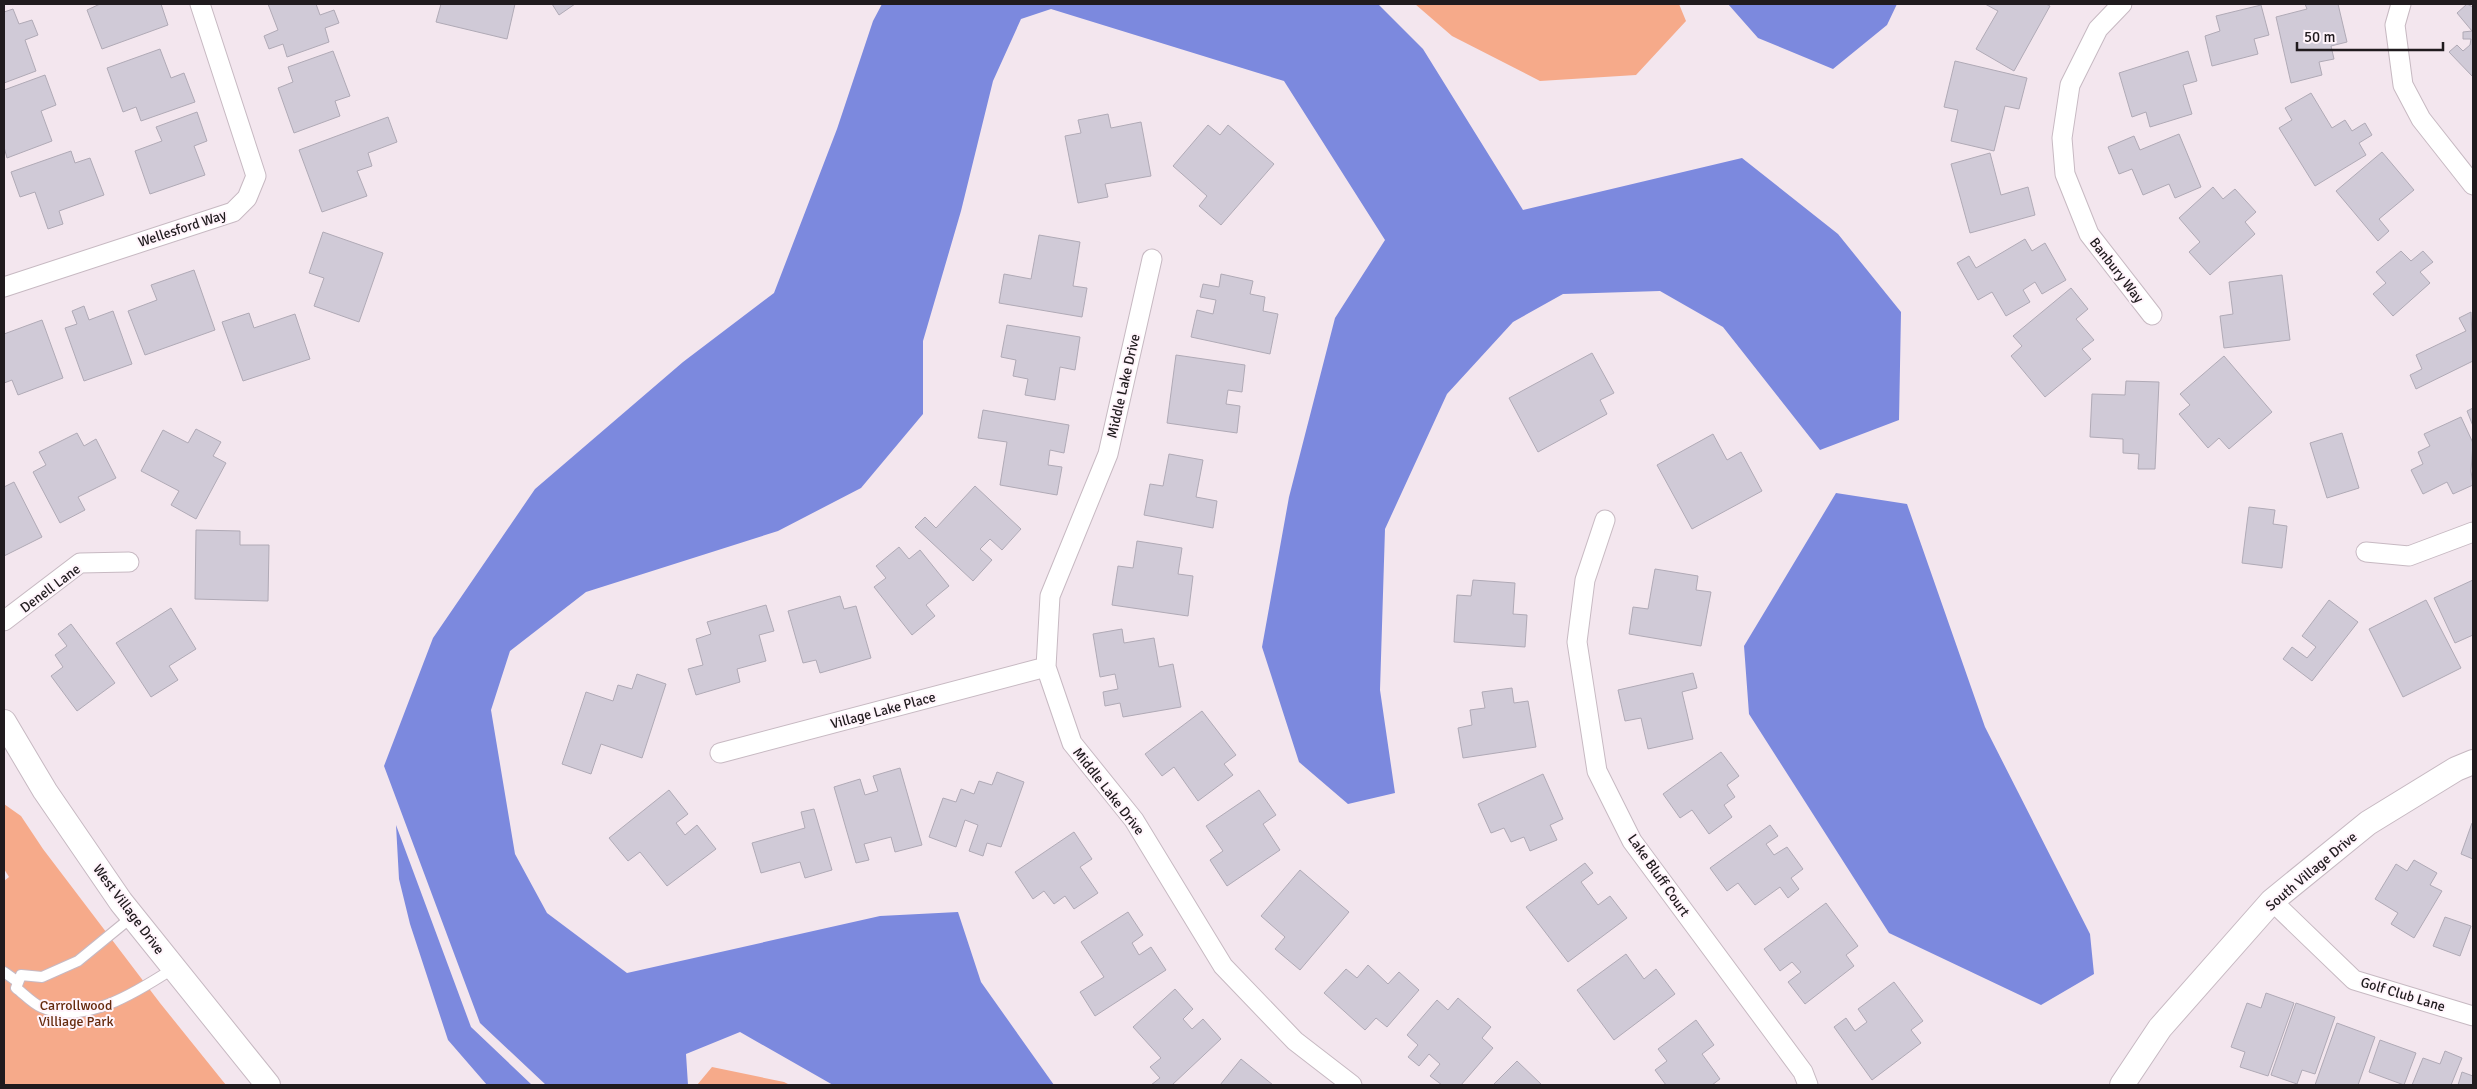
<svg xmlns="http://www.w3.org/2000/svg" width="2477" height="1089" font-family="Signika,sans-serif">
<rect width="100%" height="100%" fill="#f3e6ee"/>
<!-- green -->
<path fill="#f6aa8a" d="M1415 4H1679L1686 21 1636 75 1540 81 1452 36Z
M4 804 21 816 43 849 160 1003 226 1085H4V881L9 877 4 869Z
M712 1067 784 1082 790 1085H697Z"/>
<!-- water -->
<path fill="#7c89de" d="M882 4H1378L1423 49 1523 210 1742 158 1838 234 1901 312 1899 420 1820 450 1723 327 1660 291 1563 294 1513 322 1447 394 1385 529 1380 690 1395 793 1348 804 1299 762 1262 647 1289 497 1335 318 1385 240 1284 81 1051 9 1021 19 993 81 961 211 923 341V414L861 488 778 531 586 592 510 651 491 710 515 854 547 913 627 973 880 916 958 912 981 982 1054 1085H833L740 1032 686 1054 688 1085H546L480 1023 384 766 433 638 535 489 683 362 774 293 837 129 873 21Z
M1728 4H1897L1887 25 1833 69 1758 38Z
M1836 493 1907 504 1985 727 2090 934 2094 974 2041 1005 1889 933 1749 714 1744 646Z
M396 825 471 1027 532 1085H487L448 1040 410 924 399 879Z"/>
<!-- building -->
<path fill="#d0cad7" stroke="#b0aab6" d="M100 4H161L168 25 102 49 87 10Z
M268 4H316L320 15 334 10 339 23 325 28 329 42 287 57 283 44 269 49 264 36 278 30Z
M441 4H515L507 39 436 22Z
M552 4H575L559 15Z
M1985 4H2046L2050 6 2014 71 1976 49 1998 11Z
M2305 4H2338L2347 42 2331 46 2334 59 2319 62 2322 75 2291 83 2276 17 2307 9Z
M2467 4 2473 7V77L2449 52 2457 45 2463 51 2470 45 2471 39H2463V32L2472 31 2457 13Z
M2261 5 2269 35 2254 39 2258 54 2212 66 2205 36 2220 31 2216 16Z
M13 9 19 24 32 20 38 35 25 40 36 71 4 83V12Z
M160 49 171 78 184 73 195 102 141 121 136 107 123 112 107 68Z
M333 51 350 96 335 101 340 116 294 133 278 88 293 82 288 67Z
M2188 51 2197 81 2183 85 2192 114 2150 127 2146 112 2132 117 2119 73Z
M1955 61 2027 78 2019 109 2005 106 1994 151 1951 141 1958 110 1944 107Z
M45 75 56 105 41 111 52 141 7 158 4 147V90Z
M2311 93 2332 128 2345 120 2352 131 2365 123 2372 135 2359 143 2366 155 2315 186 2279 128 2292 120 2285 108Z
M197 112 207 141 194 146 205 175 150 194 135 151 162 141 156 127Z
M1108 114 1111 128 1141 122 1151 176 1105 184 1108 197 1078 203 1065 136 1081 133 1078 120Z
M388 117 397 142 368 153 372 166 357 171 367 196 322 212 299 150Z
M1208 125 1220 135 1228 125 1274 164 1221 225 1199 206 1207 196 1173 166Z
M2179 134 2201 187 2175 198 2169 184 2143 195 2132 169 2119 174 2108 147 2134 136 2140 150Z
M71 151 75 163 90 158 104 195 59 211 63 224 48 229 35 192 20 197 11 172Z
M2382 152 2414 190 2379 219 2389 231 2378 241 2336 191Z
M1990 153 2001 195 2028 187 2035 215 1970 233 1951 164Z
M2213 187 2223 199 2235 189 2256 212 2245 222 2255 234 2210 275 2189 252 2200 242 2179 218Z
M323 232 383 253 359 322 314 306 324 278 309 273Z
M1039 235 1080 242 1073 286 1087 288 1082 317 999 303 1004 274 1031 279Z
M2025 239 2032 251 2045 243 2066 280 2042 294 2035 282 2023 290 2030 302 2006 316 1992 292 1978 300 1957 263 1969 256 1976 268Z
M2401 251 2411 261 2423 251 2433 262 2420 272 2430 283 2393 316 2373 294 2386 283 2376 272Z
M194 270 215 330 145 355 128 311 157 300 151 285Z
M1221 274 1253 281 1250 294 1265 297 1263 311 1278 314 1270 354 1191 337 1197 310 1213 314 1216 300 1200 297 1203 284 1219 287Z
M2282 275 2290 340 2224 348 2220 316 2233 314 2229 282Z
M2071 288 2088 309 2076 319 2094 340 2082 349 2091 359 2045 397 2011 356 2022 346 2013 336Z
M84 306 89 320 113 311 132 364 84 381 65 328 77 324 72 311Z
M2471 312 2473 361 2416 389 2410 375 2422 369 2416 355 2466 331 2459 318Z
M249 313 254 328 295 314 310 359 243 381 222 322Z
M42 320 63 378 18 395 12 380 4 383V334Z
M1007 325 1080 337 1075 370 1060 367 1055 400 1025 395 1028 379 1013 376 1016 360 1001 357Z
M1592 353 1614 393 1600 400 1607 414 1538 452 1509 398Z
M1176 355 1245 365 1242 392 1228 390 1226 404 1240 406 1237 433 1167 423Z
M2224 356 2272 412 2229 449 2219 438 2208 448 2179 414 2190 405 2180 394Z
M2126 381 2159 382 2155 469H2138L2139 454 2123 453V439L2090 437 2092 394 2125 395Z
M2473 408V426L2467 411Z
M983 410 1069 425 1064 453 1050 450 1048 465 1062 467 1057 495 1000 485 1007 442 978 438Z
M2461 417 2473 443 2471 471 2473 485 2453 494 2447 482 2423 494 2411 470 2423 464 2418 452 2430 446 2424 434Z
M196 429 221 442 213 456 226 463 196 519 171 505 179 491 141 471 163 430 188 443Z
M77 433 84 446 96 439 116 478 78 497 85 510 60 523 33 472 46 465 39 452Z
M2342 433 2359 488 2327 498 2310 443Z
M1713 434 1727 460 1741 452 1762 491 1692 529 1657 465Z
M1169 454 1203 460 1196 497 1217 501 1213 528 1144 515 1150 484 1163 486Z
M14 482 42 537 4 556V487Z
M975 486 1021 529 1002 550 990 539 980 549 992 560 973 581 915 527 925 517 936 528Z
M2249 507 2275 510 2273 524 2287 526 2282 568 2242 563Z
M196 530 240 531V545H269L268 601 195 599Z
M1137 541 1182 548 1178 574 1193 576 1188 616 1112 605 1118 566 1133 568Z
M899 547 909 559 920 550 949 586 926 605 935 616 912 635 874 587 886 578 876 566Z
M1655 569 1698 576 1696 590 1711 592 1701 646 1629 634 1633 607 1648 609Z
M1473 580 1515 583 1513 614 1527 615 1525 647 1454 642 1457 595 1471 596Z
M2473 580V635L2455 643 2434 598Z
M840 596 844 609 856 606 871 658 820 673 816 660 803 663 788 611Z
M2329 600 2358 622 2312 681 2283 659 2292 647 2307 658 2316 647 2302 636Z
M2426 600 2461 668 2403 697 2369 629Z
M766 605 774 631 759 635 766 661 737 669 740 682 696 695 688 669 703 665 696 639 711 634 707 622Z
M171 608 196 649 169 666 178 680 151 697 116 643Z
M71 624 115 683 77 711 51 676 63 667 55 655 67 646 58 634Z
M1122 629 1124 643 1154 638 1159 667 1173 664 1181 707 1123 717 1120 703 1105 706 1103 692 1118 689 1115 674 1100 677 1093 634Z
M1693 673 1697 688 1682 692 1693 739 1648 749 1641 718 1625 721 1618 690Z
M637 674 666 684 642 758 601 744 591 774 562 764 586 692 613 701 618 685 632 689Z
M1512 688 1514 703 1528 701 1536 747 1463 758 1458 728 1472 725 1470 710 1485 708 1482 692Z
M1202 711 1236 755 1224 764 1233 775 1198 801 1174 767 1162 776 1145 754Z
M1721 752 1739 776 1727 785 1735 797 1724 805 1732 817 1709 834 1692 810 1680 818 1663 794Z
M900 768 922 845 895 852 891 837 864 844 869 860 856 863 834 787 860 779 865 795 878 791 873 776Z
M997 772 1024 782 1001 847 987 843 983 856 969 851 978 825 965 820 956 847 929 837 943 798 956 802 961 789 974 794 979 781 992 785Z
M1543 774 1563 819 1550 825 1557 840 1530 851 1524 837 1511 842 1504 828 1491 833 1478 804Z
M669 790 688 814 676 823 685 835 697 825 716 849 667 886 640 852 628 861 609 838Z
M1259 790 1276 815 1263 824 1280 850 1227 886 1210 860 1223 851 1206 826Z
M814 809 832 870 805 878 800 862 761 873 752 843 805 828 801 812Z
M2472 823H2473V859L2461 854Z
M1770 825 1778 836 1766 844 1774 855 1787 847 1803 869 1791 878 1799 889 1788 898 1780 887 1755 905 1738 883 1727 891 1710 868Z
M1074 832 1092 859 1080 867 1098 893 1074 909 1065 896 1054 904 1044 891 1033 899 1015 872Z
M2414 860 2437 873 2430 885 2442 891 2414 938 2391 924 2398 913 2375 899 2396 864 2407 871Z
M1585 863 1593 873 1581 882 1598 905 1610 896 1627 918 1568 962 1526 907Z
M1300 870 1349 912 1300 970 1275 949 1285 937 1261 916Z
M1826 903 1858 946 1846 955 1854 966 1805 1004 1788 982 1801 972 1792 962 1780 971 1764 949Z
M1128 912 1143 935 1132 943 1139 955 1151 947 1166 970 1095 1016 1080 992 1104 977 1081 942Z
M2445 917 2471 926 2460 956 2433 946Z
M1626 954 1644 979 1656 969 1675 994 1614 1040 1577 990Z
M1368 965 1388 984 1399 972 1419 990 1387 1027 1376 1018 1365 1030 1324 993 1346 969 1357 978Z
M1894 982 1923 1021 1911 1030 1921 1043 1872 1080 1834 1027 1846 1018 1855 1031 1867 1022 1858 1009Z
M1175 989 1193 1009 1183 1019 1192 1029 1203 1019 1221 1039 1172 1085H1151L1160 1078 1150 1067 1161 1058 1133 1027Z
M2266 993 2294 1003 2268 1076 2240 1067 2245 1052 2231 1047 2247 1003 2261 1008Z
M1458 998 1491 1027 1482 1038 1493 1048 1461 1085H1442L1430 1076 1440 1064 1429 1054 1419 1066 1408 1057 1418 1045 1407 1035 1437 1000 1448 1010Z
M2296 1003 2335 1017 2315 1074 2302 1070 2297 1084 2271 1075Z
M1696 1020 1714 1045 1702 1054 1720 1079 1712 1085H1666L1655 1070 1667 1061 1658 1049Z
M2337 1023 2375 1037 2358 1085H2315Z
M2380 1040 2416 1053 2404 1085 2369 1072Z
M2445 1051 2462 1058 2451 1085H2412L2423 1058 2440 1064Z
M1241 1059 1273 1085H1220Z
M1517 1061 1542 1085H1493Z
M2462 1072 2473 1076V1085H2458Z"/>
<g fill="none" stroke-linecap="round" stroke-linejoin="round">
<defs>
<path id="service" d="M133 916 78 961 42 977 21 975 16 988C24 994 32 1003 41 1007 84 1027 140 990 174 968
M4 972 18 982"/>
<path id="minor" d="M2122 4 2098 29 2070 85 2062 138 2065 174 2089 234 2152 315
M2401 4 2395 25 2403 85 2421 119 2473 185
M1152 259 1108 454 1050 596 1046 667 1072 743 1134 820 1223 966 1295 1041 1352 1085
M4 287 233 212 247 198 256 176 200 4
M1605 520 1585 580 1577 642 1597 771 1632 841 1803 1072 1808 1085
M2366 552 2409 556 2473 532
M4 621 80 563 129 562
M720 753 1046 667
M2272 901 2354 980 2473 1016"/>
<path id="tertiary" d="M4 722 45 791 121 902 268 1085
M2122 1085 2160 1028 2272 901 2368 823 2456 769 2473 762"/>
</defs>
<!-- service casing -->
<use href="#service" stroke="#c7b9c2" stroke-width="12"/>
<!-- minor casing -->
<use href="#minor" stroke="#c7b9c2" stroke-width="21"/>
<!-- tertiary casing -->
<use href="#tertiary" stroke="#c7b9c2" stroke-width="26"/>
<!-- service -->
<use href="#service" stroke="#fff" stroke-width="10"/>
<!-- minor -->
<use href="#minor" stroke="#fff" stroke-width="19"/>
<!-- tertiary -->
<use href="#tertiary" stroke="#fff" stroke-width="24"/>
</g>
<g text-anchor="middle" stroke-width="4" stroke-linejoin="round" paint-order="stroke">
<!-- street labels -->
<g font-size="14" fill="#201b1e" stroke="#fff4fb">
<text transform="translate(182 228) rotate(-18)" y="5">Wellesford Way</text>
<text transform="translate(2117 270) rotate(52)" y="5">Banbury Way</text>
<text transform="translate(1123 386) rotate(-77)" y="5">Middle Lake Drive</text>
<text transform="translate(50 588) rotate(-37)" y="5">Denell Lane</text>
<text transform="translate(883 710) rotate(-15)" y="5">Village Lake Place</text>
<text transform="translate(1109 791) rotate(52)" y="5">Middle Lake Drive</text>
<text transform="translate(2311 871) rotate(-40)" y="5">South Village Drive</text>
<text transform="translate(1659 875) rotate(55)" y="5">Lake Bluff Court</text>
<text transform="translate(129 909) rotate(53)" y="5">West Village Drive</text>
<text transform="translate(2403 994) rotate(17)" y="5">Golf Club Lane</text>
</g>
<!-- park labels -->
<g font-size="14" fill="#652a0d" stroke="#fff4fb">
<text x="76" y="1010">Carrollwood<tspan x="76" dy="16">Villiage Park</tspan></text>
</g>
</g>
<!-- border -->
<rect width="2477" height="1089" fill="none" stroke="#201b1e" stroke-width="10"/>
<!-- scale -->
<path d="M2297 42v8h146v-8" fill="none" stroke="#201b1e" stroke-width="2.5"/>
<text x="2304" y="42" font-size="15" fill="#201b1e" stroke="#fff4fb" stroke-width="4" paint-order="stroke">50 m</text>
</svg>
